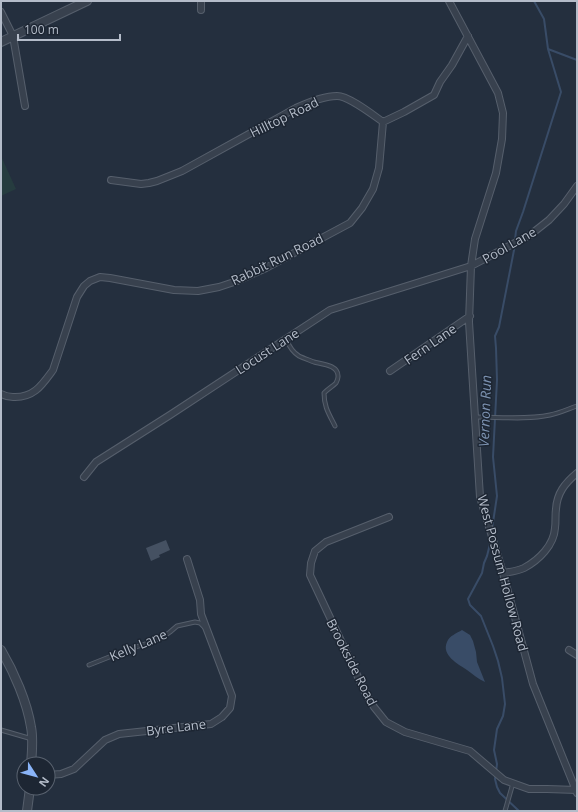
<svg xmlns="http://www.w3.org/2000/svg" width="578" height="812" font-family="'Open Sans',sans-serif">
<rect width="100%" height="100%" fill="#242f3e"/>
<!-- green -->
<path fill="#263c3f" d="M1 156 16 189 1 196Z"/>
<!-- water -->
<path fill="#394c67" d="M462 630 470 635 473 641 476 652 477 662 485 682C478 679 473 674 467 670 458 664 441 655 447 642 449 636 457 633 462 630Z"/>
<g fill="none" stroke-linecap="round" stroke-linejoin="round">
<!-- stream -->
<path stroke="#394c67" stroke-width="2" d="M548 49 577 60
M515 240 516 231 523 212 561 92 548 49 544 19 534 1
M492 529 497 496 493 457 497 380 496 348 495 336 499 327 515 245
M491 540 487 556 484 563 482 573 468 599 470 605 481 616 493 646 498 661 502 678 505 704 503 716 497 729 494 750 497 764 495 779 497 787 500 793 519 811"/>
</g>
<!-- building -->
<path fill="#455162" d="M166 540 170 550 159 555 160 557 151 561 146 548Z"/>
<g fill="none" stroke-linecap="round" stroke-linejoin="round">
<defs>
<path id="service" d="M286 339C289 346 292 352 299 356 303 358 309 360 314 362 322 364 339 365 338 377 338 379 337 381 336 383 333 386 328 389 324 393 324 407 329 414 335 426
M475 417C499 417 527 420 550 415 560 413 568 409 577 406
M89 665 127 650 148 643 163 637 170 632 177 626 195 622 200 623 204 627
M1 730 32 739
M505 811 513 783"/>
<path id="minor" d="M201 1V10
M449 1 498 93 503 113 502 139 496 173 475 239 471 266 469 322 480 497 503 573 533 684 577 793
M1 12 13 36 25 106
M383 122 404 112 434 95 440 82 452 65 468 36
M111 180 141 184 149 183 157 181 182 171 296 108C309 102 323 96 337 96 349 96 373 115 383 122
M390 371 470 316
M1 394C5 396 8 397 13 397 34 398 42 385 53 370L77 297 84 286 90 281 100 277 110 278 174 290 198 291 219 287 237 281 266 268 350 223 362 208 373 189 379 168 383 122
M84 477 96 462 170 415 330 310 471 266 530 235 549 220 564 204 577 186
M389 517 326 542 315 551 311 563 310 575 366 694 374 707 386 722 405 732 470 751 504 780 529 789H547L577 790
M503 573C510 572 518 571 524 568 539 560 554 545 555 528 556 521 555 515 556 509 557 493 565 483 577 473
M569 650 577 655
M48 775 61 774 74 769 105 740 119 734 211 724 222 717 230 708 232 696 201 614 200 600 187 559"/>
<path id="tertiary" d="M1 42 87 1
M1 650C14 672 27 702 31 727 33 737 32 753 31 764
M27 811 30 788"/>
</defs>
<!-- service casing -->
<use href="#service" stroke="#565f6c" stroke-width="5"/>
<!-- minor casing -->
<use href="#minor" stroke="#565f6c" stroke-width="8"/>
<!-- tertiary casing -->
<use href="#tertiary" stroke="#565f6c" stroke-width="10"/>
<!-- service -->
<use href="#service" stroke="#38414e" stroke-width="3"/>
<!-- minor -->
<use href="#minor" stroke="#38414e" stroke-width="6"/>
<!-- tertiary -->
<use href="#tertiary" stroke="#38414e" stroke-width="8"/>
</g>
<g text-anchor="middle" stroke-width="3" stroke-linejoin="round" paint-order="stroke">
<!-- street labels -->
<g font-size="13" fill="#b4bcc9" stroke="#1d2633">
<text transform="translate(284 117) rotate(-26)" y="5">Hilltop Road</text>
<text transform="translate(509 245) rotate(-30)" y="5">Pool Lane</text>
<text transform="translate(277 259) rotate(-26)" y="5">Rabbit Run Road</text>
<text transform="translate(430 344) rotate(-35)" y="5">Fern Lane</text>
<text transform="translate(267 351) rotate(-33)" y="5">Locust Lane</text>
<text transform="translate(503 573) rotate(75)" y="5">West Possum Hollow Road</text>
<text transform="translate(138 645) rotate(-23)" y="5">Kelly Lane</text>
<text transform="translate(352 662) rotate(63)" y="5">Brookside Road</text>
<text transform="translate(176 727) rotate(-7)" y="5">Byre Lane</text>
</g>
<!-- water labels -->
<g font-size="14" font-style="italic" fill="#7c92b1" stroke="#1d2633">
<text transform="translate(485 411) rotate(-88)" y="5">Vernon Run</text>
</g>
</g>
<!-- border -->
<rect width="578" height="812" fill="none" stroke="#b4bcc9" stroke-width="4"/>
<!-- north arrow -->
<g transform="translate(36 776) rotate(126)"><circle r="19" fill="#1d2633" stroke="#59626f"/>
<path d="M0-3L7 15L0 10L-7 15Z" fill="#8ab4f8"/>
<text y="-6" font-size="11" font-weight="bold" text-anchor="middle" fill="#b4bcc9">N</text>
</g>
<!-- scale -->
<path d="M18 34v6h102v-6" fill="none" stroke="#b4bcc9" stroke-width="2"/>
<text x="24" y="34" font-size="12" fill="#b4bcc9" stroke="#1d2633" stroke-width="3" paint-order="stroke">100 m</text>
</svg>
